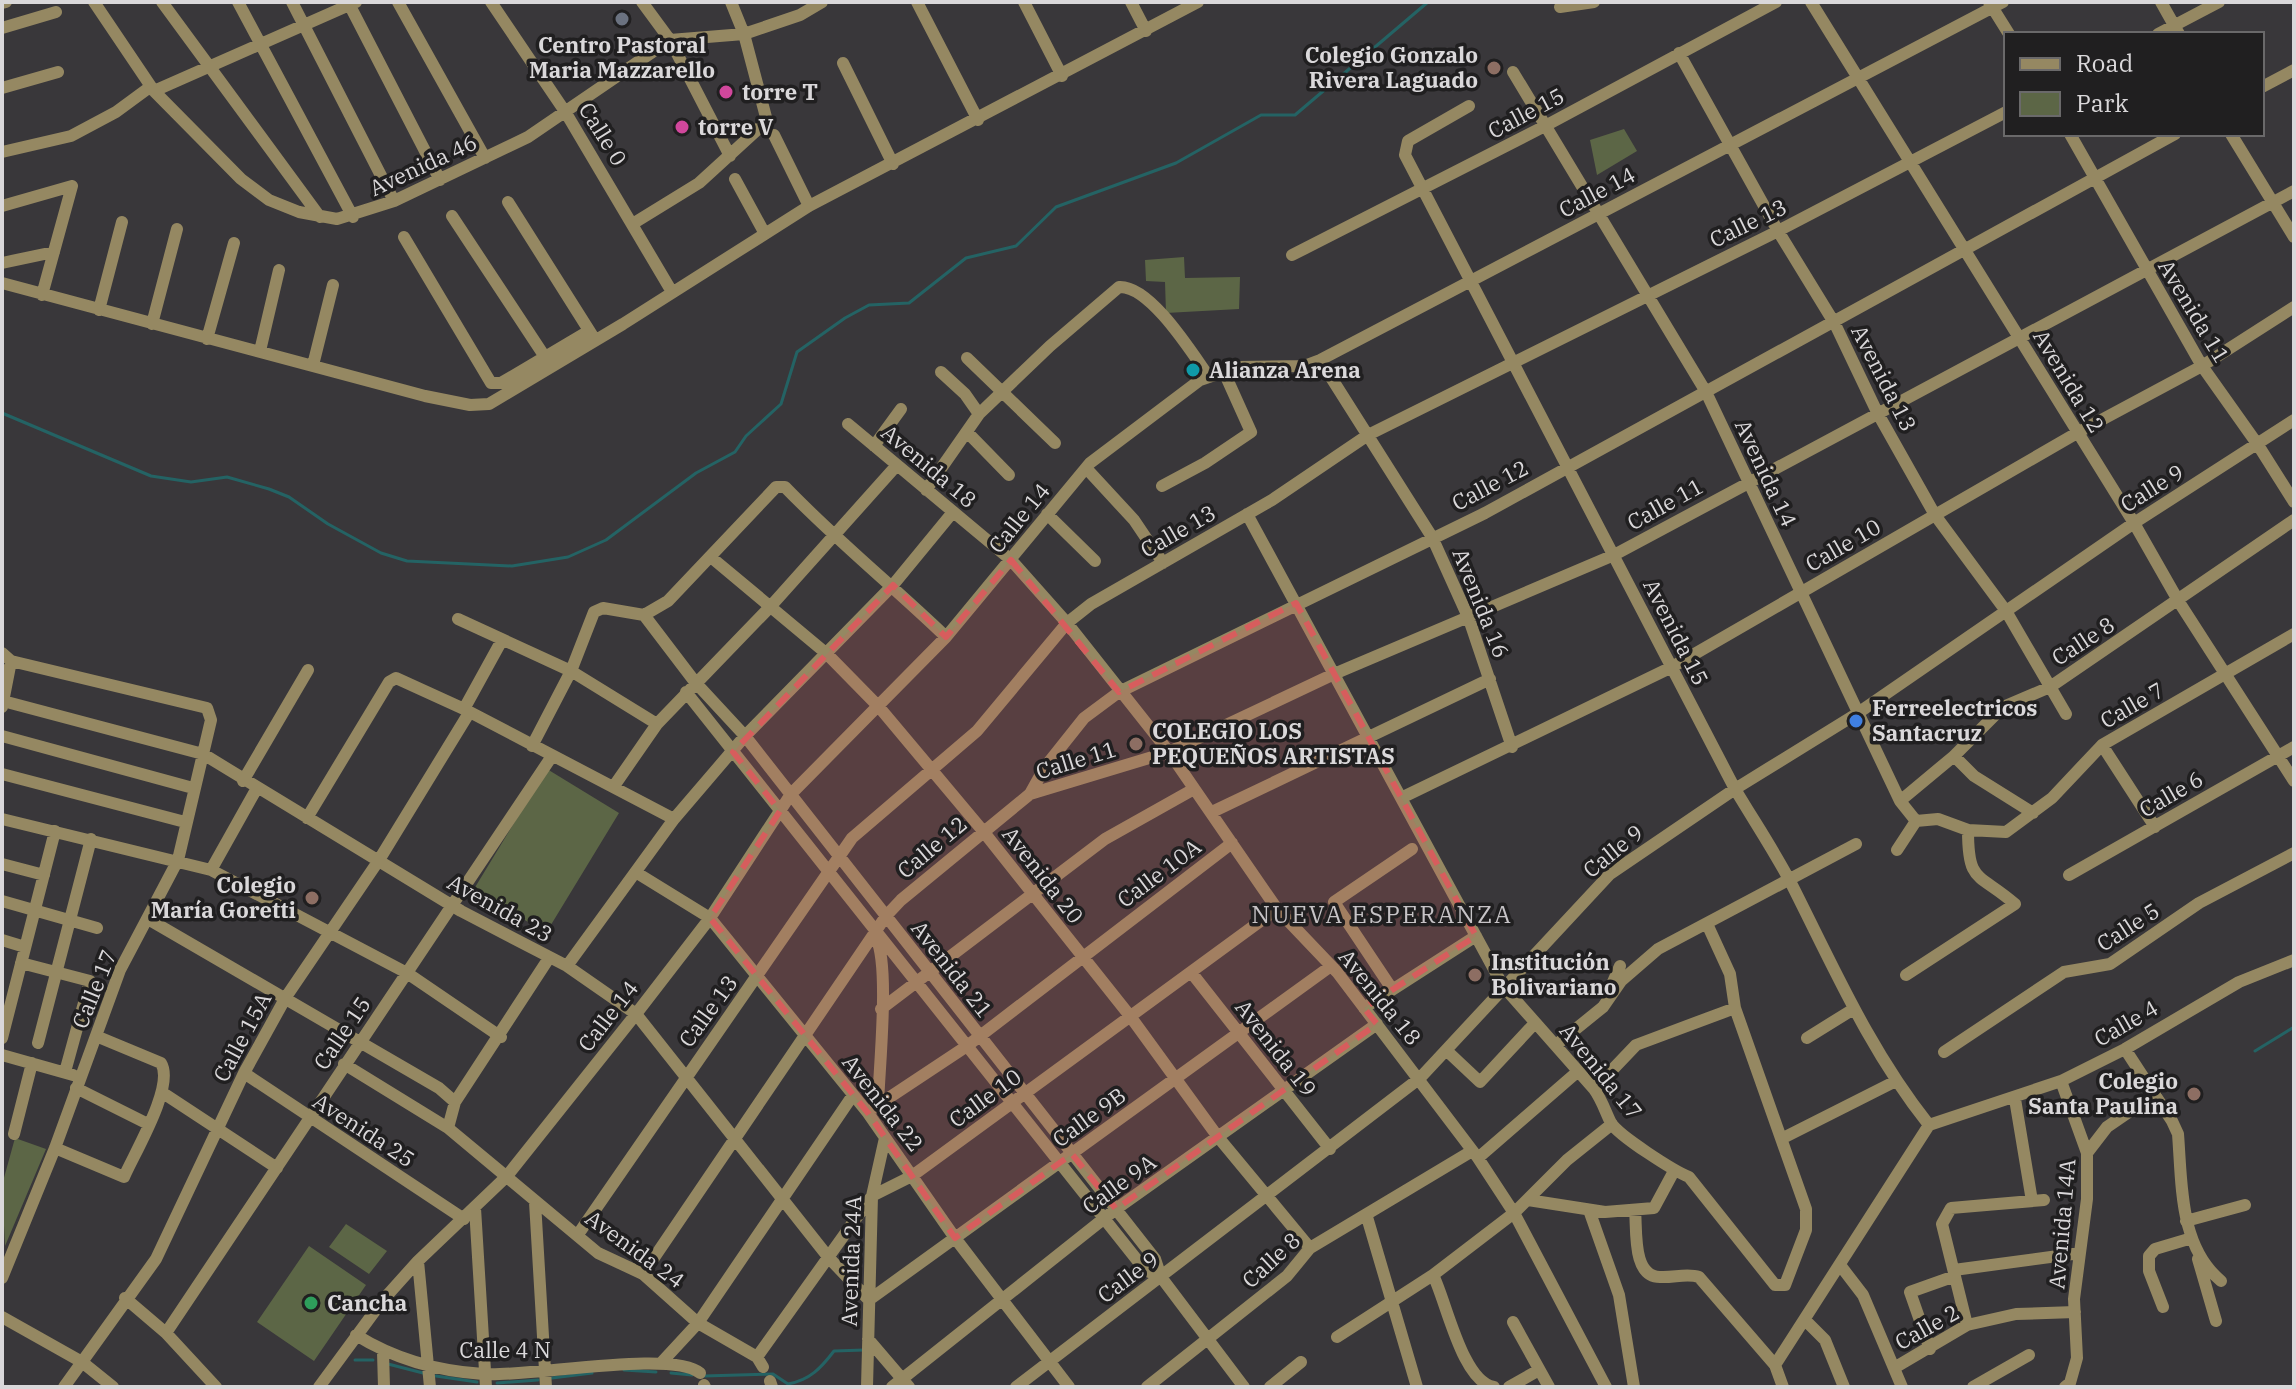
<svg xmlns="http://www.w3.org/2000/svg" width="2296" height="1389" font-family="'IBM Plex Serif',serif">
<rect width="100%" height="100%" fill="#39373a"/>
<!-- green -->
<path fill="#5c6646" d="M1624 129 1637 151 1597 175 1590 140Z
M1184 257 1185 278 1240 277 1239 309 1166 313 1165 282 1146 281 1145 260Z
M547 769 619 813 546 933 474 889Z
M15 1138 46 1149 5 1246 2 1185Z
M346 1224 387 1251 369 1274 329 1247Z
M309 1246 366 1285 314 1361 257 1322Z"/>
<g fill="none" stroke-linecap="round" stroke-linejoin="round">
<!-- stream -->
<path stroke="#246364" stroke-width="3" d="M2 413 151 476 191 482 227 477 269 489 289 497 328 524 381 553 407 561 512 566 568 557 606 540 696 473 735 452 746 436 781 404 797 352 845 318 869 305 909 303 966 258 1016 246 1056 207 1176 163 1261 115H1295L1428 2
M2255 1051 2294 1027
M355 1360H373
M388 1364 423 1373
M624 1370 656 1372
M671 1373 692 1375
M436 1376 477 1382
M704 1376 773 1374 788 1384C810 1380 821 1368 834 1351L864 1350
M552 1378 592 1373
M497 1383 538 1380"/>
<!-- minor -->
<path stroke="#958862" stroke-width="12" d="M94 2 154 91 241 179 269 200 299 212 337 219 394 201 528 137 670 40 744 34 800 15 822 2
M162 2 320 217
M238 2 353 217
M292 2 394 201
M348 2 440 180
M398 2 485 158
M491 2 566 113 672 292
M642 2 670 40 730 156
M917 2 978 120
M1024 2 1062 76
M1131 2 1146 31
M1811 2 2134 523 2179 602 2294 781
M1989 2 2009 34
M2161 2 2179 34
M2 3 6 2
M1560 7 1594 2
M2 28 56 12
M2158 34 2219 2
M1679 53 1778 231 1835 324 1877 412 1935 515 2006 611 2066 714
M843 63 893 164
M1513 72 1706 392 1900 801 1916 821
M2262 87 2294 70
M2 88 58 72
M154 91 356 2
M1469 106 1408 141 1405 155 1735 789C1754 821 1775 852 1792 885 1834 968 1870 1051 1929 1125
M2070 134 2202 366 2258 445 2294 502
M2231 134 2294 237
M774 135 809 206
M2 152 71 136 116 112 150 87
M735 179 765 234
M508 202 592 335
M2 206 72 186
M452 216 545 357
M634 223 699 183 767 121 744 34 731 2
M404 237 491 383H501L589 331
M1292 255 1545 126 1776 2
M2 263 54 252
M2 283 425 396 470 405 489 404 623 324 809 206 1198 2
M42 295 72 186
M99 310 122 222
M152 324 177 229
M207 339 234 243
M260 351 279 270
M967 358 1055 443
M1320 360 1432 537 1469 619 1512 747
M313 365 333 285
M941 372 965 394 979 414
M848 424 1011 560 1067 623 1169 752 1277 909 1337 972 1478 1158 1514 1213 1606 1387
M967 432 1009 475
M874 446 901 409
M1086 468 1134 520 1163 563
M1162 486 1205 463 1251 432 1224 372
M926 490 979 414 1050 346 1119 287C1150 285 1192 353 1209 377
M1047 514 1095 561
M1247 514 1503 986 1594 1089C1602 1100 1605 1111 1611 1123 1619 1136 1674 1171 1689 1177L1775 1285H1785L1806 1230V1209L1735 1008 1730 974 1708 926
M712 558 827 654 879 707 983 831 1130 1016 1218 1137 1310 1248
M644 615 695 682 745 736 1155 1259 1161 1277 1244 1387
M458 619 571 671 657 724
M2 653 11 661 207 708 211 720 178 860 120 970 55 1148 2 1278
M686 692 1145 1270 1161 1277
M3 701 203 754 461 911 567 966 636 1014 829 1258 869 1300 1331 966
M2 707 11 661
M464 709 502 640
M2 736 193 788
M2102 745 2155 827
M532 746 571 671 594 612 603 608 644 615 668 601 776 487H785C836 540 893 586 946 637
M1954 756 1974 776 2033 813
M2 774 185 822
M243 781 308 670
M614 786 657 724 770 607 897 465
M1030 794 1169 752 1334 674 1614 555 2294 191
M1401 798 1672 667 2077 433 2202 366 2294 307
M1900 801 1954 756 2003 707 2050 687 2294 520
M1212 812 1490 679
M307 818 389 682 396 678 464 709 674 819
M2 819 211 870 407 973 501 1037
M1916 821 1938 819 1968 830 2006 832 2052 798 2102 745 2294 634
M1897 850 1916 821
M2 864 44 875
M211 870 257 788
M637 873 710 918 868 1113 955 1238 1069 1387
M2069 875 2294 747
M2 901 97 928
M148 919 439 1088 455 1102 448 1128
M2 940 25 947
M21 963 90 981 65 1072
M567 966 674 819 745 736 893 585 953 512
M1191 972 1330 1149
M1906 975 2015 904C1978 872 1968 884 1968 830
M1392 989 1334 902 1412 849
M1610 989 1620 966
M1364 1008 1476 936
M881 1009 1105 839 1194 789
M2 1038 55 831
M1807 1038 1852 1010
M38 1043 91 839
M1556 1045 1603 1007 1621 981 1658 949 1856 844
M2125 1049 2172 1121 2178 1134C2182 1184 2179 1246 2221 1281
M1446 1050 1480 1082 1535 1023
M1944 1052 2064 972 2110 964 2199 903 2294 853
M2 1055 73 1075
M344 1064 448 1128 598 1253 643 1274 698 1323 757 1357 763 1367
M244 1073 464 1219
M2061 1081 2087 1153
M76 1088 148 1124
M1594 1089 1636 1045 1735 1008
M163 1093 277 1168
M2015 1099 2032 1201
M455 1102 549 958
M878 1105 967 1046 1232 843
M874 1108 878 1105C879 1069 890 965 876 938
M1929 1125 2061 1081 2125 1049 2239 982 2294 960
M14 1134 32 1063
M1783 1138 1894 1082
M55 1148 124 1177C135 1152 175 1086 161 1063L96 1036
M1478 1158 1576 1073
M1528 1200 1605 1212 1654 1208 1674 1171
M535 1202 546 1387
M475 1208 486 1387
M1589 1210 1619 1295 1634 1387
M1635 1210C1637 1230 1632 1277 1660 1277 1673 1278 1687 1273 1699 1277L1775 1365 1783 1387
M1367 1217 1417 1387
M2186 1221 2245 1205
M579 1233 852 838 977 731 1067 623 1091 604 1272 500 1368 435 1778 231 2006 112
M2198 1259 2216 1321
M418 1261 430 1387
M1840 1265 1863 1295 1902 1387
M1954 1270 2080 1253
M643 1274 886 916 901 900 1030 794 1045 767 1084 718 1119 692 1485 513 2175 134
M1433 1275C1446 1300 1462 1382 1494 1387
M125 1298 166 1333 216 1387
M2163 1307 2149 1271V1256L2155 1249 2192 1238
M2 1317 82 1362 113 1387
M1805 1320 1825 1340 1844 1387
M1513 1322 1549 1387
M1967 1325 1942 1224 1951 1208 2044 1200
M166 1333 552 756
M356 1335C396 1360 437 1371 483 1374 527 1378 672 1349 700 1373
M1337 1337 1433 1275 1514 1213 1567 1160 1612 1124
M868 1339 909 1387
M1930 1349 1910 1292 1955 1276
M383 1352 384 1387
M757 1357 872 1196 912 1176 1277 909
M661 1363 698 1323 853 1095
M1775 1365 1929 1125
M1894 1368 1967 1325 2016 1314 2075 1312
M770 1381 772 1387
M704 1385 705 1387
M64 1387 156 1259 244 1073 286 997 379 860 469 713
M319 1387 383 1300 418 1261 507 1176 636 1014 710 918 791 794 946 637 1090 463 1200 380 1238 367 1304 366 1320 360 2003 2
M867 1387 872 1196 885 1138
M892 1387 1116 1209 1377 1024
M1016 1387 1420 1078 1610 874 1735 789 1858 713 2134 523 2294 420
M1147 1387 1287 1276 1310 1248 1472 1151
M1270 1387 1301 1362
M1509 1387 1539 1370
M1973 1387 2029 1355
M2065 1387 2070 1383 2077 1358 2074 1299 2087 1199V1153L2107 1127 2155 1094"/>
</g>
<!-- marked area -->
<path fill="#d75d5d" fill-opacity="0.2" stroke="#d75d5d" stroke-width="6" stroke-dasharray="16 10" stroke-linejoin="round" d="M1011 560 1119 692 1296 603 1476 936 1364 1008 1377 1024 1116 1209 1072 1154 955 1238 868 1113 710 918 780 811 733 752 893 585 946 637Z"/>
<!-- markers -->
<circle fill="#6b7280" stroke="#201f20" stroke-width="3" cx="622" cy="19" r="8"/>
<g fill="#8d6e63" stroke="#201f20" stroke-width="3">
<circle cx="1494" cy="68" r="8"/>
<circle cx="1136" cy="744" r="8"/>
<circle cx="312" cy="898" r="8"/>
<circle cx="1475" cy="975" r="8"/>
<circle cx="2194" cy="1094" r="8"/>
</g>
<g fill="#d1479c" stroke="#201f20" stroke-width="3">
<circle cx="726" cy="92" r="8"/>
<circle cx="682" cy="127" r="8"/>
</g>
<circle fill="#0f9aa8" stroke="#201f20" stroke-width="3" cx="1193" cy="370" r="8"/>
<circle fill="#3f7fe0" stroke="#201f20" stroke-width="3" cx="1856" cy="721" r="8"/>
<circle fill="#2e9e5b" stroke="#201f20" stroke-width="3" cx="311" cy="1303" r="8"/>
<g text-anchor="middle" stroke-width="7" stroke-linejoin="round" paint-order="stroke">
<!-- poi labels -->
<g font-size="22" font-weight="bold" fill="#dad8da" stroke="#201f20" text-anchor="start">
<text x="622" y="53" text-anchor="middle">Centro Pastoral<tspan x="622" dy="25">Maria Mazzarello</tspan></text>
<text x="1478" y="63" text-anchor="end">Colegio Gonzalo<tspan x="1478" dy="25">Rivera Laguado</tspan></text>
<text x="742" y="100">torre T</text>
<text x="698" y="135">torre V</text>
<text x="1209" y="378">Alianza Arena</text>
<text x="1872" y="716">Ferreelectricos<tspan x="1872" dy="25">Santacruz</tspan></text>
<text x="1152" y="739">COLEGIO LOS<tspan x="1152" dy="25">PEQUEÑOS ARTISTAS</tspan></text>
<text x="296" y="893" text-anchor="end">Colegio<tspan x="296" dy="25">María Goretti</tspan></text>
<text x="1491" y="970">Institución<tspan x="1491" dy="25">Bolivariano</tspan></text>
<text x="2178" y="1089" text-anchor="end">Colegio<tspan x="2178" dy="25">Santa Paulina</tspan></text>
<text x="327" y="1311">Cancha</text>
</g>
<!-- street labels -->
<g font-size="22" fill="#dad8da" stroke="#201f20">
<text transform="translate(1526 113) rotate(-28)" y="8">Calle 15</text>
<text transform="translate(603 134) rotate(58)" y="8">Calle 0</text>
<text transform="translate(423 165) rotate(-25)" y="8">Avenida 46</text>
<text transform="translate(1597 192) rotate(-28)" y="8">Calle 14</text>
<text transform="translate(1748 223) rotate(-26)" y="8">Calle 13</text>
<text transform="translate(2194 311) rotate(59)" y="8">Avenida 11</text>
<text transform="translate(1884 378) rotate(63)" y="8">Avenida 13</text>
<text transform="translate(2069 381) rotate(59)" y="8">Avenida 12</text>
<text transform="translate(929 466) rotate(40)" y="8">Avenida 18</text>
<text transform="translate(1766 473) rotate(65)" y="8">Avenida 14</text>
<text transform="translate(1490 485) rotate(-28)" y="8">Calle 12</text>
<text transform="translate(2152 488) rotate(-32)" y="8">Calle 9</text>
<text transform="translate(1665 504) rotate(-29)" y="8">Calle 11</text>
<text transform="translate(1019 518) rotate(-51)" y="8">Calle 14</text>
<text transform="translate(1178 531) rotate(-30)" y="8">Calle 13</text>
<text transform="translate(1843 545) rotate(-30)" y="8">Calle 10</text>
<text transform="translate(1481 603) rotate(68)" y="8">Avenida 16</text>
<text transform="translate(1676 632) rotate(63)" y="8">Avenida 15</text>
<text transform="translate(2083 641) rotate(-33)" y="8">Calle 8</text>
<text transform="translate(2132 705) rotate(-30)" y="8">Calle 7</text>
<text transform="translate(1076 760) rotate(-17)" y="8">Calle 11</text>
<text transform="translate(2171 794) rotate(-30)" y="8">Calle 6</text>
<text transform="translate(932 847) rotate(-40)" y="8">Calle 12</text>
<text transform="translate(1613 851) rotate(-39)" y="8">Calle 9</text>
<text transform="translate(1159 873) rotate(-37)" y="8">Calle 10A</text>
<text transform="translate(1043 875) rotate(52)" y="8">Avenida 20</text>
<text transform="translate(500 908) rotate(29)" y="8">Avenida 23</text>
<text transform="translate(2128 927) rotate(-33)" y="8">Calle 5</text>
<text transform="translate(952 969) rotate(52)" y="8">Avenida 21</text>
<text transform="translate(94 989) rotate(-68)" y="8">Calle 17</text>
<text transform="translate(1380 997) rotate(51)" y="8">Avenida 18</text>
<text transform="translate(708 1011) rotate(-54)" y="8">Calle 13</text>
<text transform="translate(608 1016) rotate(-52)" y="8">Calle 14</text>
<text transform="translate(2126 1023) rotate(-30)" y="8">Calle 4</text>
<text transform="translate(342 1033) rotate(-56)" y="8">Calle 15</text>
<text transform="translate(242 1037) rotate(-62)" y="8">Calle 15A</text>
<text transform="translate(1276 1048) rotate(52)" y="8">Avenida 19</text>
<text transform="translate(1601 1071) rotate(51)" y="8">Avenida 17</text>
<text transform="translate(985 1098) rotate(-36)" y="8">Calle 10</text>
<text transform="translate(883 1103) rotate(52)" y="8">Avenida 22</text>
<text transform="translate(1089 1117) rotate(-36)" y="8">Calle 9B</text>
<text transform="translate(364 1130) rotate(33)" y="8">Avenida 25</text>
<text transform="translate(1119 1184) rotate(-36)" y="8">Calle 9A</text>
<text transform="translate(2062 1224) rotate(-85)" y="8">Avenida 14A</text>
<text transform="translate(635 1249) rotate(36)" y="8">Avenida 24</text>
<text transform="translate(1271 1260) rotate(-43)" y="8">Calle 8</text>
<text transform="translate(851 1261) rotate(-88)" y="8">Avenida 24A</text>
<text transform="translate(1128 1277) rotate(-37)" y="8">Calle 9</text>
<text transform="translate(1927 1327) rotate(-29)" y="8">Calle 2</text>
<text x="505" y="1358">Calle 4 N</text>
</g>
<!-- neighbourhood labels -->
<g font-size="24" letter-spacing="2" fill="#c6c3c6" stroke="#201f20">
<text x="1382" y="923">NUEVA ESPERANZA</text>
</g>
</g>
<!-- border -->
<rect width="2296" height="1389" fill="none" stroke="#dad8da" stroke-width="8"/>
<!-- legend -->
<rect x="2004" y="32" width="260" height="104" fill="#201f20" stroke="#6a696a" stroke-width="2"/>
<rect x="2020" y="58" width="40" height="12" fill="#958862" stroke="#6a696a" stroke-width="2"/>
<text x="2076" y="72" font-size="24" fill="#dad8da">Road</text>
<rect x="2020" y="92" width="40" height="24" fill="#5c6646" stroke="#6a696a" stroke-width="2"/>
<text x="2076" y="112" font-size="24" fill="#dad8da">Park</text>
</svg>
